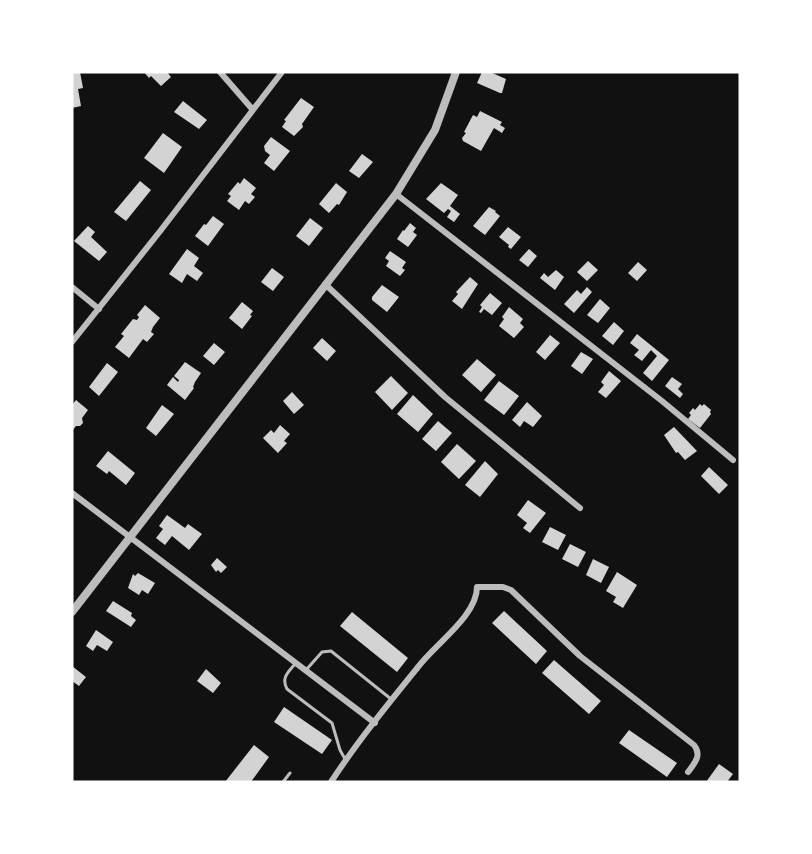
<svg xmlns="http://www.w3.org/2000/svg" width="812" height="854" font-family="'Fira Sans Condensed',sans-serif">
<rect width="100%" height="100%" fill="#111"/>
<!-- building -->
<path fill="#d3d3d3" d="M72 72H80L83 88 78 89 81 106 72 108Z
M144 72H167L171 77 161 86 151 76 149 78Z
M482 72H490L506 79 502 93H500L477 83Z
M301 98 314 107 302 124 303 127 294 136 282 127 286 121 284 120Z
M183 101 207 120 199 129 174 112Z
M480 111 502 122 500 125 505 128 502 133 494 128 481 151 463 141 462 138 466 133 464 132 473 115 477 117Z
M163 133 182 147 164 173 144 158Z
M271 137 290 151 274 171 264 163 270 155 265 151 264 146Z
M362 154 373 162 359 178 349 171Z
M244 178 256 188 251 194 255 197 249 204 245 201 239 210 227 201 231 196 228 194 238 182 240 184Z
M140 181 151 190 126 221 114 212Z
M336 183 347 192 339 205 337 204 329 213 319 204Z
M441 183 458 195 450 206 460 214 454 222 447 217 451 211 448 209 444 213 426 199Z
M489 207 496 211 495 212 500 216 485 235 473 226Z
M213 216 224 224 208 246 195 236 204 224 206 225Z
M310 218 323 228 309 246 296 236Z
M410 223 416 228 413 232 417 235 408 247 397 239 403 230 404 231Z
M88 226 95 232 91 237 107 252 99 261 74 241Z
M508 227 521 237 511 249 508 247 509 245 499 237Z
M187 249 199 258 194 266 203 273 197 281 187 274 182 283 169 274Z
M529 249 537 256 528 267 519 260Z
M390 251 406 262 402 268 405 270 400 276 386 266 389 261 385 258Z
M588 261 598 270 587 281 577 272Z
M638 262 647 270 637 281 628 273Z
M272 268 284 277 273 291 261 282Z
M556 270 564 277 555 290 540 278 544 273 548 277Z
M470 277 478 284 462 309 452 301 458 294 456 292Z
M382 285 399 297 387 312 372 300V297Z
M587 287 592 292 574 313 564 304 577 290 581 294Z
M490 293 502 303 492 315 484 309 481 313 479 312 482 307 480 305Z
M600 299 610 308 598 323 587 315Z
M242 302 253 311 250 315 252 316 242 329 229 318Z
M145 305 160 318 153 327 151 332 154 334 147 342 143 339 129 358 115 347 124 336 121 334 133 319 137 320 139 317 137 315Z
M509 307 523 319 520 323 524 327 514 338 499 326 504 319 502 317Z
M614 322 624 331 613 345 602 336Z
M637 334 669 360 652 381 643 373 657 356 651 350 642 361 634 355 639 350 630 343Z
M550 335 560 343 545 360 536 352Z
M322 338 336 351 327 361 313 348Z
M214 343 225 352 214 365 203 356Z
M581 352 593 359 582 374 571 366Z
M477 359 496 375 481 392 462 375Z
M185 362 201 373 195 382 193 387 194 388 185 400 167 385 173 377 178 382 179 380 174 376Z
M107 363 118 372 99 396 89 387Z
M609 371 621 381 606 398 598 392 604 385 601 382Z
M391 376 408 393 392 410 375 392Z
M672 377 682 384 678 389 683 394 680 398 665 386Z
M499 381 519 396 504 415 484 400Z
M292 392 304 405 294 414 283 401Z
M413 395 433 414 418 432 397 414Z
M76 400 88 410 82 418 83 423 80 426H76L72 431V405Z
M527 402 542 416 533 427 524 421 520 427 512 420Z
M700 404 702 406 704 404 711 410 710 412 711 414 700 428 688 419 691 415 689 413 693 408 695 410Z
M162 405 174 414 156 436 146 428Z
M438 421 452 433 436 451 422 439Z
M280 425 290 434 284 441 287 443 278 453 263 438 271 430 274 433Z
M674 427 697 451 685 460 678 452 676 453 664 435Z
M457 444 476 461 459 479 441 462Z
M108 451 135 473 126 485 109 471 107 474 96 466Z
M485 461 498 474 480 497 465 485Z
M709 467 728 485 719 494 701 476Z
M528 500 546 513 530 533 523 528 527 523 517 515Z
M167 515 185 528 188 524 202 534 189 550 172 536 165 545 156 538 163 529 159 526Z
M550 527 566 535 558 550 542 542Z
M570 544 586 552 578 567 562 559Z
M217 558 227 567 221 573 218 570 216 572 211 565Z
M593 559 609 567 601 583 586 575Z
M617 572 637 585 623 608 613 602 616 597 606 591Z
M138 573 155 583 148 594 142 590 139 595 128 588 133 574 135 576Z
M113 601 132 613 131 616 136 620 131 627 106 611Z
M504 611 547 651 536 664 492 623Z
M352 612 408 658 397 672 340 626Z
M96 630 113 642 107 651 97 645 93 651 86 646Z
M554 660 601 701 589 714 542 673Z
M72 666 86 677 79 686 72 681Z
M206 669 221 683 213 693 197 681Z
M284 707 332 740 322 754 274 722Z
M629 730 677 763 667 777 619 743Z
M254 745 269 757 253 779 251 782H225Z
M719 764 733 774 727 782H706Z"/>
<g fill="none" stroke-linecap="round" stroke-linejoin="round">
<!-- service -->
<path stroke="#bcbcbc" stroke-width="3" d="M295 664C288 672 281 678 287 689L332 723 340 750 345 759
M306 670 322 652 331 651 391 699
M283 782 290 773"/>
<!-- minor -->
<path stroke="#bcbcbc" stroke-width="6" d="M220 72 253 110
M396 194 662 401 733 460
M325 284 445 397 580 508
M72 287 99 309
M72 342 161 230 282 72
M72 493 375 723
M331 782C357 742 388 704 418 667 435 644 477 616 477 587H503L511 590 580 656 694 745C702 755 695 763 688 772"/>
<!-- tertiary -->
<path stroke="#bcbcbc" stroke-width="8" d="M72 612 396 194 435 130 456 72"/>
</g>
<!-- border -->
<rect width="812" height="854" fill="none" stroke="#ffffff" stroke-width="147"/>
</svg>
